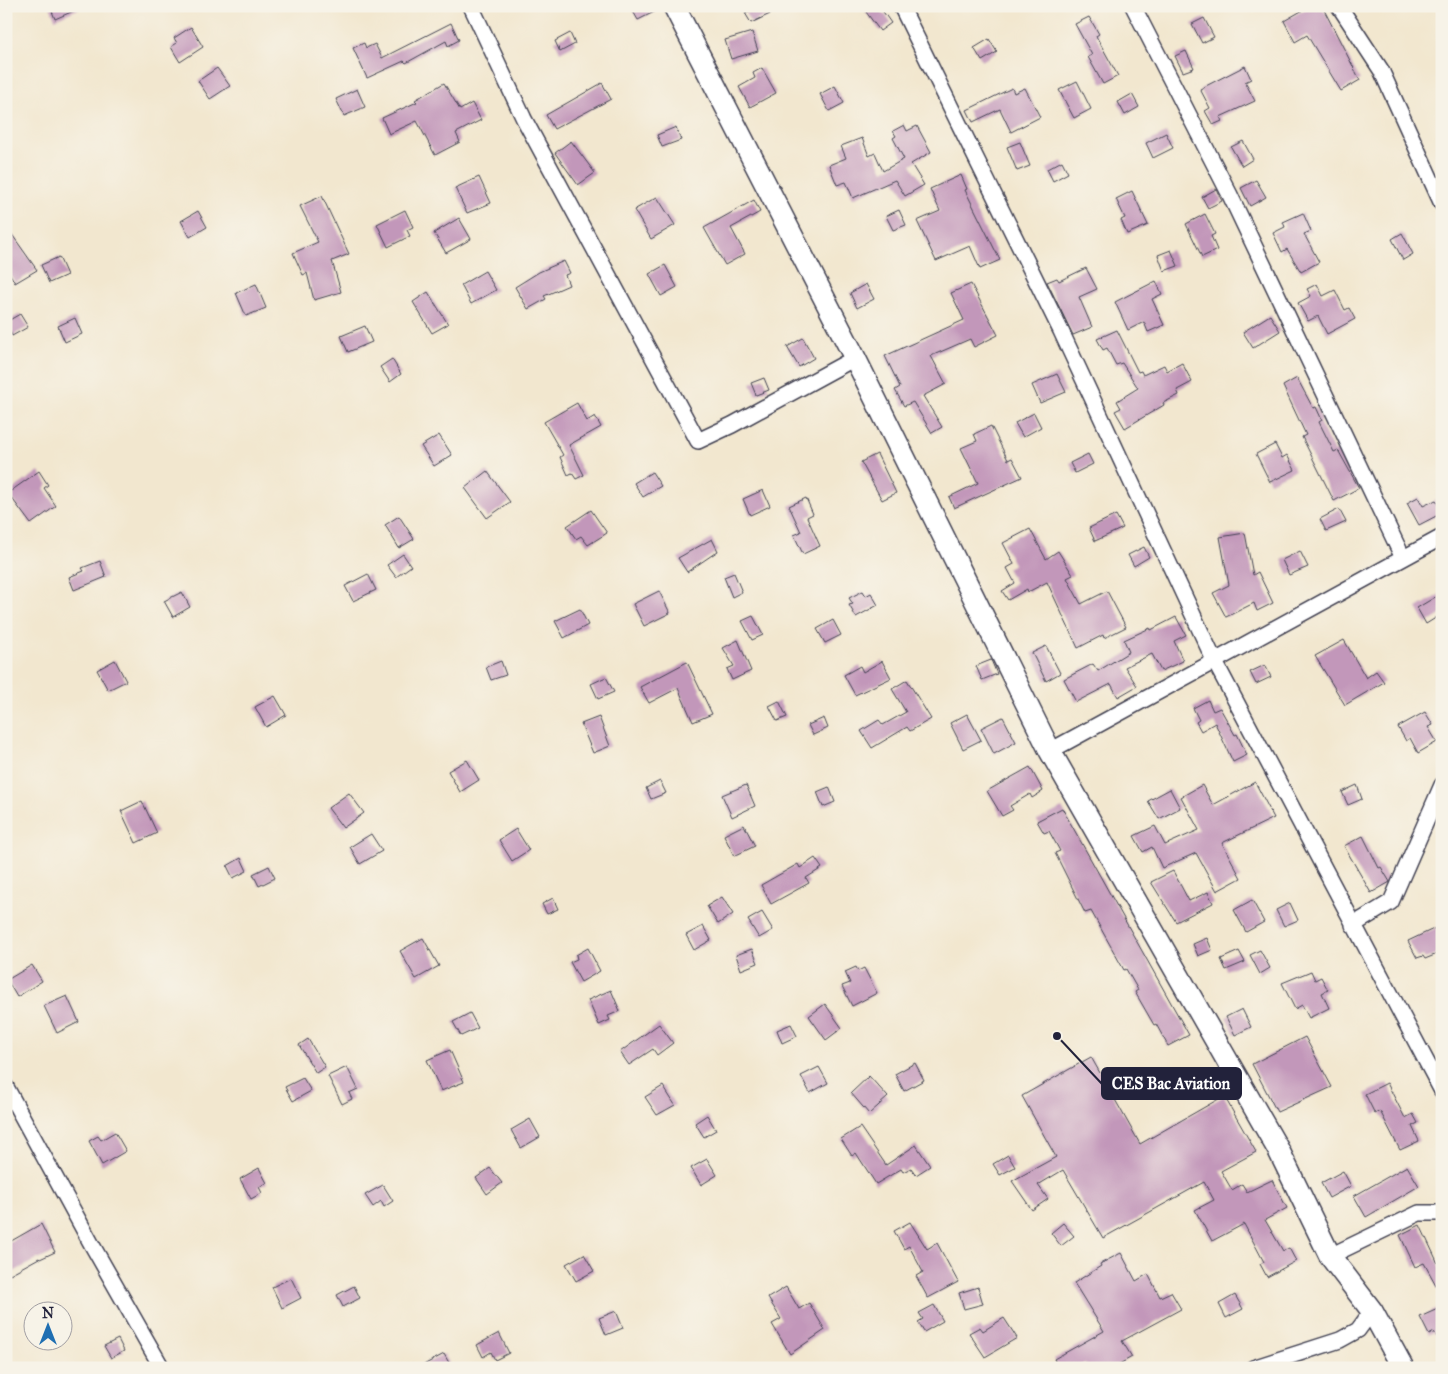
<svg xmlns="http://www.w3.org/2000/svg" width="1448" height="1374" font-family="'IM FELL Great Primer',serif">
<rect width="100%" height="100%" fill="#f7f3e8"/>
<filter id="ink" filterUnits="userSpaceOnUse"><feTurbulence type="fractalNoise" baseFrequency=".02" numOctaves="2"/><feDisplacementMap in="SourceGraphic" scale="10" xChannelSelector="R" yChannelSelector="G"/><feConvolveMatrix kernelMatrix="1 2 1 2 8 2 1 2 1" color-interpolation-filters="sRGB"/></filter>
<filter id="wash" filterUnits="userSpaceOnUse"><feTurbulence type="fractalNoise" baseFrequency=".0096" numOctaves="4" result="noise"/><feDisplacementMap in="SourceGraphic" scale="20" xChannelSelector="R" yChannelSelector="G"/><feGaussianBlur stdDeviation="1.12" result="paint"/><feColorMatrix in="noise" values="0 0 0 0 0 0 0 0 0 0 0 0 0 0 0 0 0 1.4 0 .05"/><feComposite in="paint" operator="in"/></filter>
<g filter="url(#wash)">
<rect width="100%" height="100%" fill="#f2e7cf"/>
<g id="blocks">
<!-- building -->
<path fill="#c297ba" d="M50 6H85L55 19Z
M630 6H662V8L638 20Z
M759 6H787L751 23 745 13Z
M875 6H879L891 23 880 31 866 12Z
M1310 6H1322L1360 80 1341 91 1307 35 1295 42 1284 21Z
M1089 17 1099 34 1096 36 1118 76 1103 84 1088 57 1092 55 1075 24Z
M1204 18 1214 37 1202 43 1192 24Z
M451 23 459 40 448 46 446 41 406 63 404 61 367 78 353 48 364 43 366 48 375 44 382 58Z
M191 27 203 47 180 62 171 47 177 43 174 38Z
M752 32 758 51 731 59 725 40Z
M570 33 575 44 560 52 555 41Z
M989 39 997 52 982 61 974 48Z
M1186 51 1194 68 1183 72 1175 56Z
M1245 66 1251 79 1245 82 1255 101 1220 117 1222 121 1213 125 1205 111 1210 108 1200 89Z
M217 68 230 86 210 99 198 81Z
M762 68 776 93 750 107 739 87 755 78 753 73Z
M1077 81 1091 109 1074 118 1059 90Z
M444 83 460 110 472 103 481 120 456 133 460 142 435 155 417 121 389 134 382 118 417 102 415 100Z
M602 83 611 99 554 129 546 115Z
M835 86 844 103 829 111 820 94Z
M1012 88 1014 93 1025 88 1040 117 1011 132 1000 109 973 122 967 110Z
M357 89 365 107 344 116 336 99Z
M1132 94 1139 107 1125 115 1118 102Z
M904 125 907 131 917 126 931 152 911 164 924 185 905 196 895 180 853 198 846 182 837 185 829 165 846 158 841 146 862 138 869 156 875 153 883 171 904 159 893 138 896 136 893 131Z
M676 127 681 140 662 147 657 135Z
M1166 133 1173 148 1153 158 1146 143Z
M571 141 595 173 578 185 555 153Z
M1243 141 1253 159 1242 166 1231 147Z
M1020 142 1030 166 1017 171 1007 147Z
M1062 161 1068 173 1053 181 1047 169Z
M961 175 967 189 965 190 1000 260 980 269 970 246 936 261 917 221 940 211 930 189Z
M479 177 491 203 467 213 455 188Z
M1256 180 1266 197 1250 206 1241 188Z
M1216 189 1222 201 1208 208 1202 197Z
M1132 191 1148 225 1127 234 1121 220 1125 218 1116 199Z
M322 196 349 254 332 261 341 292 314 300 307 273 303 275 293 253 318 242 300 206Z
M657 197 675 225 651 239 634 210Z
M754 200 760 212 731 228 745 254 725 265 704 228Z
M405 210 413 227 407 230 410 236 388 247 377 224Z
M899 210 906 225 893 230 886 216Z
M198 211 207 227 190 237 181 221Z
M1303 213 1311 231 1304 234 1319 262 1301 272 1287 249 1282 252 1273 233 1285 227 1283 222Z
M1205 214 1215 234 1211 236 1217 250 1202 257 1186 224Z
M459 218 471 239 446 253 434 233Z
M6 226 37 270 15 283 6 267Z
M1402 233 1413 254 1403 260 1392 239Z
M1171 250 1178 266 1164 271 1158 255Z
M59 257 67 275 49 283 41 265Z
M564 261 570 273 565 275 569 285 544 296 546 299 528 309 515 287 539 272Z
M665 265 677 287 661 296 649 274Z
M1086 268 1097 289 1079 297 1092 327 1073 335 1047 282 1057 278 1059 281Z
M485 271 496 290 471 304 461 285Z
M1156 281 1162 294 1152 299 1164 325 1148 332 1144 322 1128 330 1115 302Z
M256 284 266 308 246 316 236 293Z
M866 284 874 299 857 308 850 293Z
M971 284 998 335 974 347 970 339 931 356 946 384 923 396 942 427 932 433 913 402 904 406 895 390 900 387 885 356 964 320 951 293Z
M1317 284 1323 296 1335 290 1345 310 1349 308 1355 319 1327 334 1318 316 1308 321 1298 303 1311 296 1307 289Z
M428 292 448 324 432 333 413 302Z
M20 314 28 327 12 336 6 322Z
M1270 315 1280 331 1253 348 1243 332Z
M75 318 82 334 65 342 58 326Z
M365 326 372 342 348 352 341 336Z
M1117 330 1138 372 1141 371 1143 375 1164 365 1167 371 1182 363 1192 382 1177 390 1179 395 1163 403 1164 405 1125 428 1115 411 1121 408 1117 401 1138 388 1122 363 1116 365 1107 348 1103 350 1097 339Z
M803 338 814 358 799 367 787 347Z
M392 359 401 374 390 382 380 367Z
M1057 374 1066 392 1040 403 1032 385Z
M764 378 769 390 756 395 751 383Z
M1297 378 1313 408 1316 407 1322 420 1319 422 1334 452 1338 450 1359 488 1334 501 1302 437 1306 435 1283 386Z
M577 403 587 421 595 416 601 427 569 445 584 475 576 479 572 473 568 475 560 457 563 455 544 422Z
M1034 413 1041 427 1023 437 1015 423Z
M991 426 1008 460 1012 458 1022 477 954 508 949 497 978 483 961 448 977 441 974 434Z
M439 435 452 455 434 466 421 446Z
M1275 444 1282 458 1287 455 1295 470 1270 482 1256 454Z
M877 454 896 493 882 500 861 462Z
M1088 454 1093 464 1075 473 1070 463Z
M39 471 48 485 44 488 56 506 31 524 8 493Z
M487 471 510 502 487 518 465 488Z
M652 472 661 486 643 497 634 483Z
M763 490 770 506 750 515 743 499Z
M1418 497 1423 506 1436 500 1442 513 1419 525 1407 503Z
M806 498 813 514 807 517 820 546 803 554 794 535 801 532 789 506Z
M1339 509 1346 522 1326 531 1320 519Z
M591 510 607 533 588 545 581 536 576 539 567 526Z
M1116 515 1123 528 1095 541 1089 528Z
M399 516 414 539 399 548 385 525Z
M1030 529 1046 559 1058 551 1073 575 1067 578 1081 604 1107 591 1126 627 1104 638 1103 635 1078 648 1047 582 1028 592 1027 589 1008 600 1002 591 1015 583 1007 568 1014 564 1003 543Z
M1245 533 1253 575 1258 572 1273 603 1257 611 1254 603 1226 617 1213 593 1229 585 1220 537Z
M712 539 718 551 687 572 678 558Z
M1144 547 1149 557 1134 566 1128 555Z
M1300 551 1308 567 1289 575 1282 560Z
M403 554 411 566 396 577 387 565Z
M100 561 106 577 74 590 69 577 84 571 82 568Z
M734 573 742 592 732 597 724 577Z
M368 574 376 590 353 601 345 586Z
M659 591 670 613 644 626 633 604Z
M863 591 866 596 871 593 878 605 856 617 849 605 853 604 849 598Z
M182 592 190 607 173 617 164 601Z
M1442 593V614L1426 624 1417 608Z
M580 609 588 625 564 638 555 621Z
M753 616 763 635 752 640 742 621Z
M1176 617 1186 635 1174 641 1183 661 1161 671 1152 654 1125 667 1137 686 1118 697 1111 684 1076 702 1064 679 1093 664 1098 671 1129 652 1124 640 1150 628 1151 630Z
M833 620 841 635 825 643 817 629Z
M738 640 751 671 732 680 727 669 734 666 723 648Z
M1344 640 1366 678 1376 671 1384 682 1345 705 1315 656Z
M1046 646 1060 673 1046 681 1032 653Z
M115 660 126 681 108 690 97 670Z
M991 660 997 674 982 680 976 666Z
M501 661 506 675 491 680 486 667Z
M882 661 891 678 855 695 844 675 860 666 863 672Z
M687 662 712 714 693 722 678 688 649 703 640 687Z
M1265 665 1271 677 1256 684 1250 672Z
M606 677 614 692 598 699 591 684Z
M907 680 931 719 910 731 907 727 872 748 861 731 879 720 883 725 906 712 892 689Z
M275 696 286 715 266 727 255 707Z
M1208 700 1213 711 1220 708 1235 735 1237 734 1247 755 1233 762 1215 723 1201 731 1196 722 1199 720 1193 708Z
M779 701 787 717 777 721 769 706Z
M1425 712 1433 725 1428 727 1437 742 1418 753 1410 738 1406 741 1398 727Z
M967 714 981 740 963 749 950 723Z
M599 717 610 746 593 753 581 724Z
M1003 717 1016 742 994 754 981 728Z
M824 718 828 728 813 735 808 725Z
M467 760 479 780 460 792 448 771Z
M1030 767 1043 791 1032 798 1030 794 1010 806 1013 810 1002 816 987 791Z
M660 781 666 793 651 799 646 788Z
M1255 782 1274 818 1222 843 1241 878 1217 891 1196 853 1162 868 1152 847 1143 852 1134 836 1155 826 1165 845 1199 830 1181 797 1202 785 1213 805Z
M746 785 755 806 732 817 722 795Z
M1357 785 1362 799 1348 805 1342 792Z
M829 787 835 802 823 807 817 792Z
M1170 789 1180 808 1159 819 1148 801Z
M349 793 364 813 343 828 328 808Z
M142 801 157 833 136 843 121 811Z
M1062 808 1189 1035 1168 1046 1156 1024 1154 1025 1135 992 1138 990 1126 969 1124 970 1091 911 1085 913 1055 853 1060 851 1049 831 1044 833 1037 821Z
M744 825 755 846 734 856 724 835Z
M516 829 529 850 512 861 499 840Z
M371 834 382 851 360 864 350 847Z
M1363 836 1379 868 1381 867 1390 882 1371 893 1344 846Z
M241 858 247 871 233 878 227 866Z
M815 858 822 868 806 878 809 883 771 904 761 885 798 864 800 868Z
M269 866 275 878 259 886 253 874Z
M1173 871 1189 901 1208 892 1213 903 1176 922 1151 882Z
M722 897 733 914 718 924 707 906Z
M553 898 558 909 547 914 542 904Z
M1252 900 1264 922 1246 932 1234 910Z
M1290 903 1298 920 1284 926 1276 910Z
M762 912 773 930 759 938 748 920Z
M1442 925V952L1425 959 1423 956 1417 958 1408 941Z
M703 926 711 940 694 950 686 935Z
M423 938 439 966 416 979 400 951Z
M1207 938 1212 950 1198 956 1193 944Z
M588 948 600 971 581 982 570 962 577 959 576 955Z
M752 949 758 963 741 970 736 955Z
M1260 950 1270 968 1260 974 1250 955Z
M1239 951 1245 962 1226 970 1221 959Z
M32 965 42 981 17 997 7 980Z
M856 967 858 971 864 968 877 993 852 1006 842 986 850 983 845 972Z
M1311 971 1315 980 1321 977 1328 990 1322 993 1329 1008 1309 1018 1302 1005 1295 1009 1282 983Z
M611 990 620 1011 608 1016 610 1020 599 1025 588 1000Z
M67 996 79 1022 57 1033 44 1006Z
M825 1004 842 1028 826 1040 809 1016Z
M1242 1009 1251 1027 1235 1035 1226 1017Z
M470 1013 478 1028 461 1036 453 1022Z
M659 1024 673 1043 657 1055 653 1049 629 1065 620 1052Z
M791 1024 797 1036 782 1043 777 1030Z
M1305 1037 1332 1087 1277 1112 1252 1064Z
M308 1039 325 1067 316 1073 299 1045Z
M450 1050 464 1082 441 1091 427 1060Z
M1091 1057 1140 1144 1224 1096 1256 1152 1221 1171 1232 1190 1242 1184 1247 1192 1272 1180 1287 1208 1265 1220 1283 1251 1289 1248 1296 1261 1267 1277 1260 1264 1264 1262 1244 1224 1212 1241 1195 1210 1214 1200 1204 1182 1103 1238 1063 1170 1038 1185 1048 1199 1032 1210 1012 1181 1056 1157 1022 1096Z
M915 1063 924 1080 904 1091 895 1074Z
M347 1067 358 1089 349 1093 352 1099 342 1104 328 1076Z
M819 1067 828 1083 810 1093 801 1076Z
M869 1076 888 1097 869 1114 851 1093Z
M303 1078 311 1091 293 1101 285 1087Z
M1387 1083 1405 1118 1413 1114 1418 1123 1412 1126 1419 1141 1400 1150 1380 1111 1375 1114 1365 1094Z
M663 1086 675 1105 657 1115 645 1097Z
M707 1115 716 1130 704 1137 695 1123Z
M530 1119 540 1137 521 1148 511 1130Z
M860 1127 886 1165 916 1145 930 1166 916 1175 911 1168 903 1172 901 1169 876 1184 856 1153 852 1156 841 1139Z
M115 1132 126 1151 102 1165 89 1141 98 1136 101 1140Z
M1008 1155 1015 1167 1000 1175 993 1164Z
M707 1159 717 1175 701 1185 691 1168Z
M1407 1166 1419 1186 1366 1217 1354 1196Z
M259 1168 267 1183 259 1187 262 1193 251 1199 240 1179Z
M490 1168 502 1183 487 1194 476 1178Z
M1343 1171 1351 1186 1329 1198 1321 1183Z
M383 1185 393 1201 384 1207 381 1201 373 1207 365 1195Z
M910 1222 927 1249 937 1243 958 1282 928 1298 916 1276 923 1272 909 1246 904 1249 894 1231Z
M1063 1223 1074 1236 1061 1246 1051 1233Z
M41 1224 55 1252 40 1259 39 1258 10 1274 6 1267V1244Z
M1420 1225 1442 1272V1296L1424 1263 1415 1267 1400 1235Z
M1121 1253 1136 1281 1148 1274 1160 1297 1171 1292 1181 1309 1122 1341 1132 1357 1112 1368H1087L1085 1363 1077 1368H1059L1054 1359 1104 1331 1074 1283 1101 1266 1100 1264Z
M584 1254 594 1271 576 1281 566 1264Z
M291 1278 301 1298 282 1308 272 1287Z
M354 1286 360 1298 343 1307 337 1295Z
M786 1287 799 1309 809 1303 825 1330 790 1354 772 1324 781 1319 768 1298Z
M978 1287 983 1304 964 1309 959 1293Z
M1235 1295 1243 1309 1226 1318 1219 1304Z
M934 1305 943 1321 924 1332 918 1322 923 1319 919 1313Z
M1442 1307V1344L1434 1332 1429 1335 1420 1317Z
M616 1311 623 1328 606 1335 599 1318Z
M1004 1318 1017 1338 985 1357 969 1333 980 1327 983 1331Z
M499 1333 509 1353 495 1360 491 1352 483 1357 477 1345Z
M118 1339 124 1351 111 1358 104 1346Z
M444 1354 452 1368H418Z"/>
</g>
</g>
<g filter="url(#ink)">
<use href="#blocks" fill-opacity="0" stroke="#414051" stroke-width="1"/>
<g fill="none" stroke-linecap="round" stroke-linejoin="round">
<defs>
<path id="street" d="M471 6 524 119 698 441 732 425 855 358
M901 6 1061 331 1214 660 1442 1091
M1133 6 1230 195 1403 558
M1339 6 1381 70 1442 204
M1050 751 1442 537
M1353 925 1391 902 1442 785
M6 1087 92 1245 162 1368
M1330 1256 1419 1213H1442
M1253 1368 1340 1340 1358 1330 1372 1311"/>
<path id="secondary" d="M674 6 855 358 1050 751 1279 1151 1330 1256 1372 1311 1403 1368"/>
</defs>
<!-- street casing -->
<use href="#street" stroke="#414051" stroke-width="18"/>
<!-- secondary casing -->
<use href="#secondary" stroke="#414051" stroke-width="24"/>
<!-- street -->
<use href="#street" stroke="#fff" stroke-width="15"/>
<!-- secondary -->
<use href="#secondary" stroke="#fff" stroke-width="21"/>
</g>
</g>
<!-- callouts -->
<path fill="none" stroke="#22223b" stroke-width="2" d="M1057 1036L1102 1084"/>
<circle fill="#22223b" stroke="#f7f3e8" stroke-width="2" cx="1057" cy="1036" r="5"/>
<rect fill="#22223b" stroke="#22223b" stroke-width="2" x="1102" y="1068" width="139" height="31" rx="5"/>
<g font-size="16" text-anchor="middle" font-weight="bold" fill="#fff">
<text x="1171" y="1089">CES Bac Aviation</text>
</g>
<!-- margin -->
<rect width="1448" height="1374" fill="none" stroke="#f7f3e8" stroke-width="25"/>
<!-- north arrow -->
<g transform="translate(48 1326)"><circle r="24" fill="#f7f3e8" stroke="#a29fa3"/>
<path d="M0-4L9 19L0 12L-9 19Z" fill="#1f6fb2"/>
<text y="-8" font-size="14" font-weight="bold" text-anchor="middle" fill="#22223b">N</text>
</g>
</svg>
